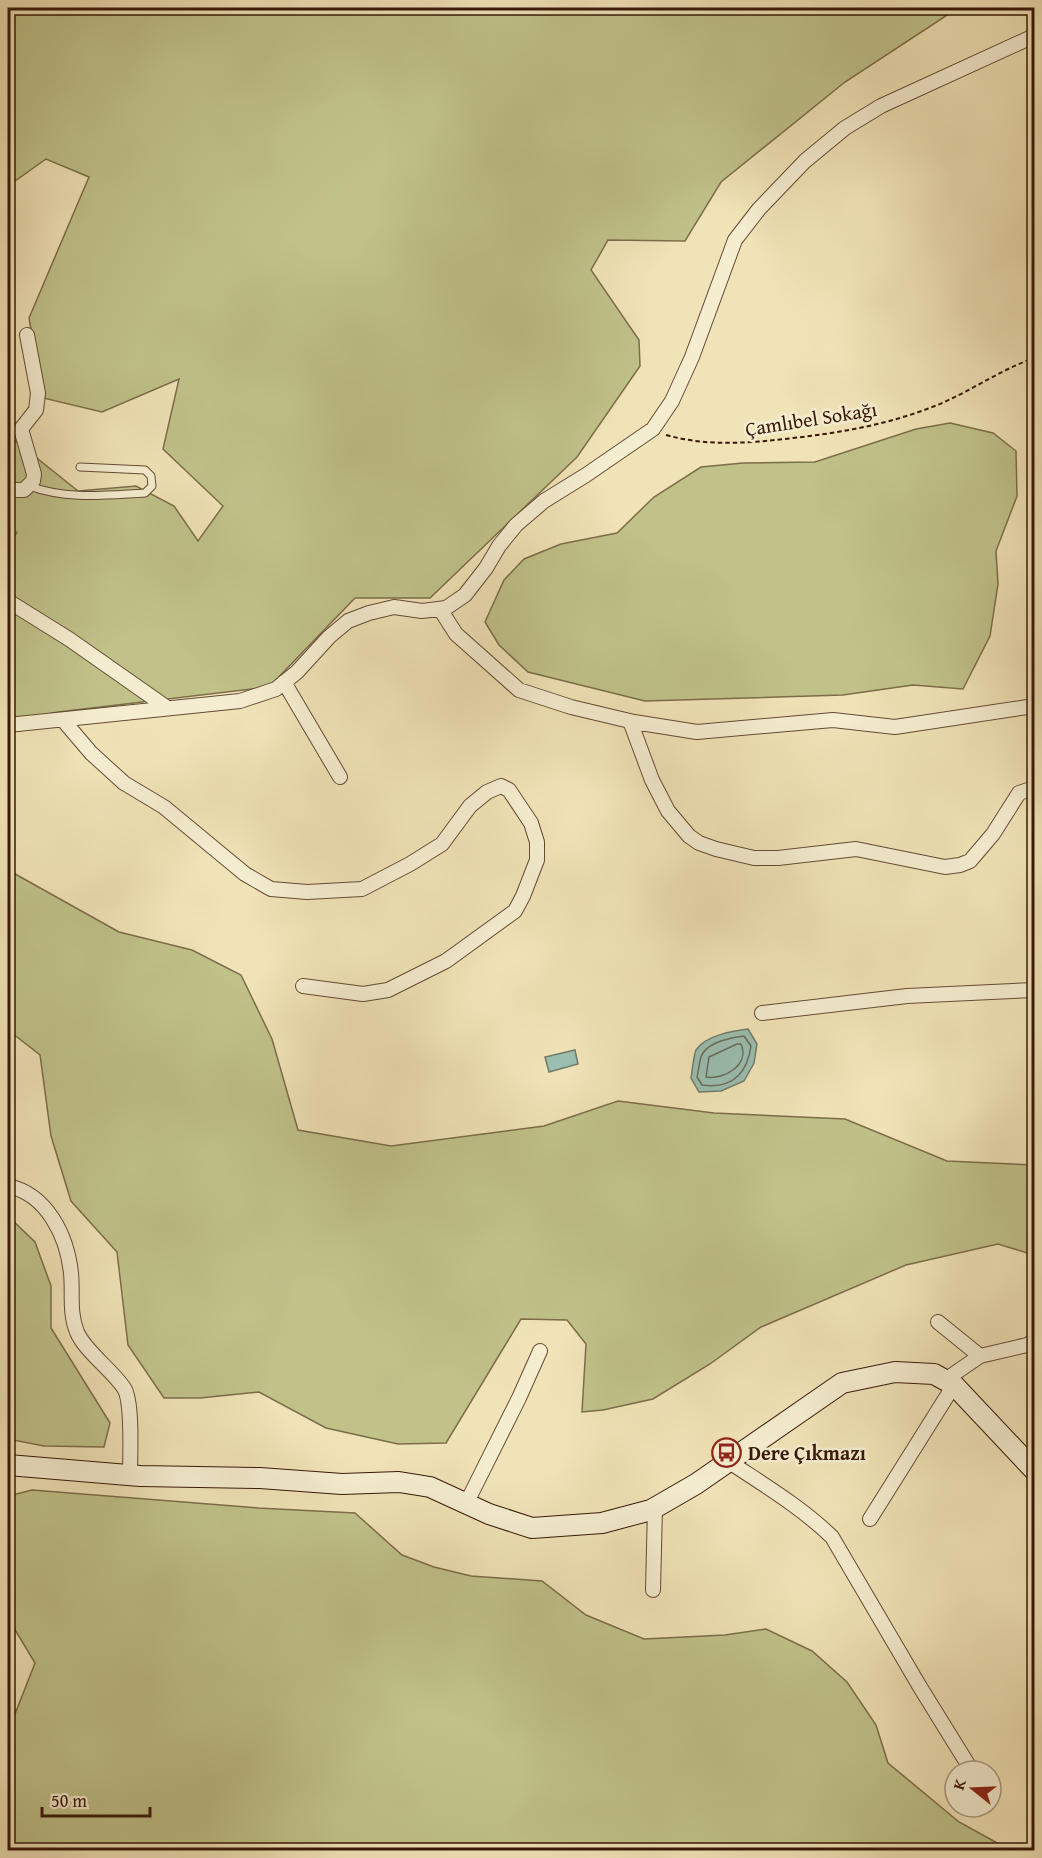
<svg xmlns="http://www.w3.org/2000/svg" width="1042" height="1858" font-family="'Gentium Book Plus',serif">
<rect width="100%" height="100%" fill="#f0e3b7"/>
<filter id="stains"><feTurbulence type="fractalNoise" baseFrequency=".00333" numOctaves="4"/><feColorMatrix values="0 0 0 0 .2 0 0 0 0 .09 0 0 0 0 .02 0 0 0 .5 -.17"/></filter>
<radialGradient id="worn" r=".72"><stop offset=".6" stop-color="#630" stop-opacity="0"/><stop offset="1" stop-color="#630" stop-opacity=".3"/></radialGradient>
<!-- green -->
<path fill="#c0c28a" stroke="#7c6d49" stroke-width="1.5" d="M8 8H958L845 82 721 182 685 241 608 240 591 270 639 340 640 366 577 457 430 598H355L269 687 58 712 8 722V542L17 533 8 524V435L78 491 136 486 174 506 198 541 223 506 163 449 179 379 102 412 43 398 29 318 89 177 46 159 8 186Z
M950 423 993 433 1016 451 1017 496 996 551 998 584 990 636 963 689 913 685 843 695 645 701 528 672 499 645 485 622 504 580 524 559 561 544 617 533 654 497 701 467 743 463 815 462 916 429Z
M8 870 119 932 192 950 241 975 272 1039 298 1130 391 1146 544 1126 618 1101 714 1113 845 1119 947 1161 1034 1165V1255L998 1244 906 1265 761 1327 710 1364 653 1399 603 1410 582 1412 586 1344 567 1320 521 1319 446 1443 398 1444 326 1428 259 1392 200 1398H164L128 1345 117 1252 71 1201 51 1136 40 1055 8 1030Z
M8 1219 13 1221 35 1242 51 1286V1328L110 1423 104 1447 44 1446 8 1439Z
M32 1490 258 1508 355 1513 402 1555 434 1567 471 1576 542 1581 586 1615 644 1639 725 1635 766 1629 812 1651 847 1682 876 1725 888 1763 959 1822 1010 1850H8V1714H15L35 1663 8 1618V1496Z"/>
<!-- water -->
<path fill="#9abeaf" stroke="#727c6c" stroke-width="1.5" d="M748 1029 757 1044 754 1063 744 1081 721 1091 699 1092 691 1078C692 1072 694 1054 696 1050 706 1035 733 1031 748 1029Z
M575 1050 578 1064 549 1072 545 1057Z"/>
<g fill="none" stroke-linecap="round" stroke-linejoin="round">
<!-- shore -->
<path stroke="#686b5c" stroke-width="1.5" d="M744 1036 751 1046C747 1074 732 1089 702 1085L697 1077C699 1070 699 1058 703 1053 710 1042 732 1037 744 1036Z
M737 1044H741C750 1065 724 1080 706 1077L709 1057Z"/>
<defs>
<path id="lane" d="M29 486C68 500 105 495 145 493L152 486 151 476 145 470 80 467"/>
<path id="street" d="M8 487 13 490H24L33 481 34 474 21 429 36 410 38 393 27 335
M8 601 69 639 166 707
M440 609 456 634 519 690 571 707 634 722 697 732 833 720 895 727 1034 706
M284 682 340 777
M63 720 91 753 124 783 164 807 245 874 271 889 307 892 362 889 410 864 442 844 470 806 487 792 501 786 509 790 531 823 537 842V860L523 896 515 911 446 961 388 990 363 994 303 986
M630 721 652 780 668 811 689 836 699 843 716 849 754 858H778L856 849 945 867 960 865 970 861 993 834 1019 793 1034 788
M8 725 240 701 276 689 297 672 329 637 348 621 369 613 394 607 422 611 446 608 465 595 486 568 499 546 516 525 544 501 586 475 653 429 672 401 692 357 735 240 759 209 805 161 845 128 881 106 1034 36
M762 1013 907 996 1034 990
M8 1186C47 1194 67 1236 71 1273 73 1292 69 1313 77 1332 84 1350 112 1370 124 1388 133 1402 130 1456 130 1475
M938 1322 980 1356
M945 1380 980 1356 1027 1345 1034 1341
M728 1461C764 1485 801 1507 832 1537L920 1687 972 1771
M466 1504 519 1398 540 1351
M870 1519 954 1385
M653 1590 655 1507"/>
<path id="secondary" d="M8 1465 140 1476 260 1478 342 1484 399 1482 430 1487 489 1514 532 1528 602 1523 651 1510 696 1484 842 1383 895 1372 934 1374 954 1385 1034 1470"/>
</defs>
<!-- lane casing -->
<use href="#lane" stroke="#654b34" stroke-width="9"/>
<!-- street casing -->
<use href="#street" stroke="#654b34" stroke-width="16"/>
<!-- secondary casing -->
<use href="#secondary" stroke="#371808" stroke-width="22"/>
<!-- path -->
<path stroke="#371808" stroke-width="2" stroke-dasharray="4.5 3" stroke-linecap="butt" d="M666 435C709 447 749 443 793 438 839 433 884 425 927 409 964 396 997 371 1034 358"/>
<!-- lane -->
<use href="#lane" stroke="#f5edd0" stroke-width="7"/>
<!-- street -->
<use href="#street" stroke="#f5edd0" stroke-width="14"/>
<!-- secondary -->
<use href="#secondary" stroke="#f5edd0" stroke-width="20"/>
</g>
<!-- icons -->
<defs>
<symbol id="bus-ring" viewBox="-11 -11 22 22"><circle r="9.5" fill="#f5edd0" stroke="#8f2418" stroke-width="1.5"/><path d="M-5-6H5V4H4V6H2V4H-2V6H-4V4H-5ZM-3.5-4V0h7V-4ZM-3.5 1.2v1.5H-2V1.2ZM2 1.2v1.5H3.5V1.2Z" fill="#8f2418"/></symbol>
</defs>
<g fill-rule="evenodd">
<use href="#bus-ring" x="710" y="1436" width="33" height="33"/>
</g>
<g text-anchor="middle" stroke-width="5" stroke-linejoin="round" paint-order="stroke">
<!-- street labels -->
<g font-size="20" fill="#371808" stroke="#f5edd0">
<text transform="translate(811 419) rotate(-9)" y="7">Çamlıbel Sokağı</text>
</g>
<!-- poi labels -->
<g font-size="20" font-weight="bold" fill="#371808" stroke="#f5edd0" text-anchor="start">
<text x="748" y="1460">Dere Çıkmazı</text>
</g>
</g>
<!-- margin -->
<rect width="1042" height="1858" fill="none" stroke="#f0e3b7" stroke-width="30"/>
<rect x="9" y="9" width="1024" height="1840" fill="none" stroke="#371808" stroke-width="3"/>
<rect x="15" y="15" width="1012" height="1828" fill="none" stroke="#371808" stroke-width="1.5"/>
<!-- north arrow -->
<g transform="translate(973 1789) rotate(288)"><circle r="28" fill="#f5edd0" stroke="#a99880" stroke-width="1.5"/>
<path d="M0-4.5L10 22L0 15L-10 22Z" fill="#8f2418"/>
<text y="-9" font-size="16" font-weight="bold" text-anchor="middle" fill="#371808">K</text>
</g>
<!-- scale -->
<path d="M42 1807v9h108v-9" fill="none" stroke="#371808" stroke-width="3"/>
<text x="51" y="1807" font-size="18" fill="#371808" stroke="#f5edd0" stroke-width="4.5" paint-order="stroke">50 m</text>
<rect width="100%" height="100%" filter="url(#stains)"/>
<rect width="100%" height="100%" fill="url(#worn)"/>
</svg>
